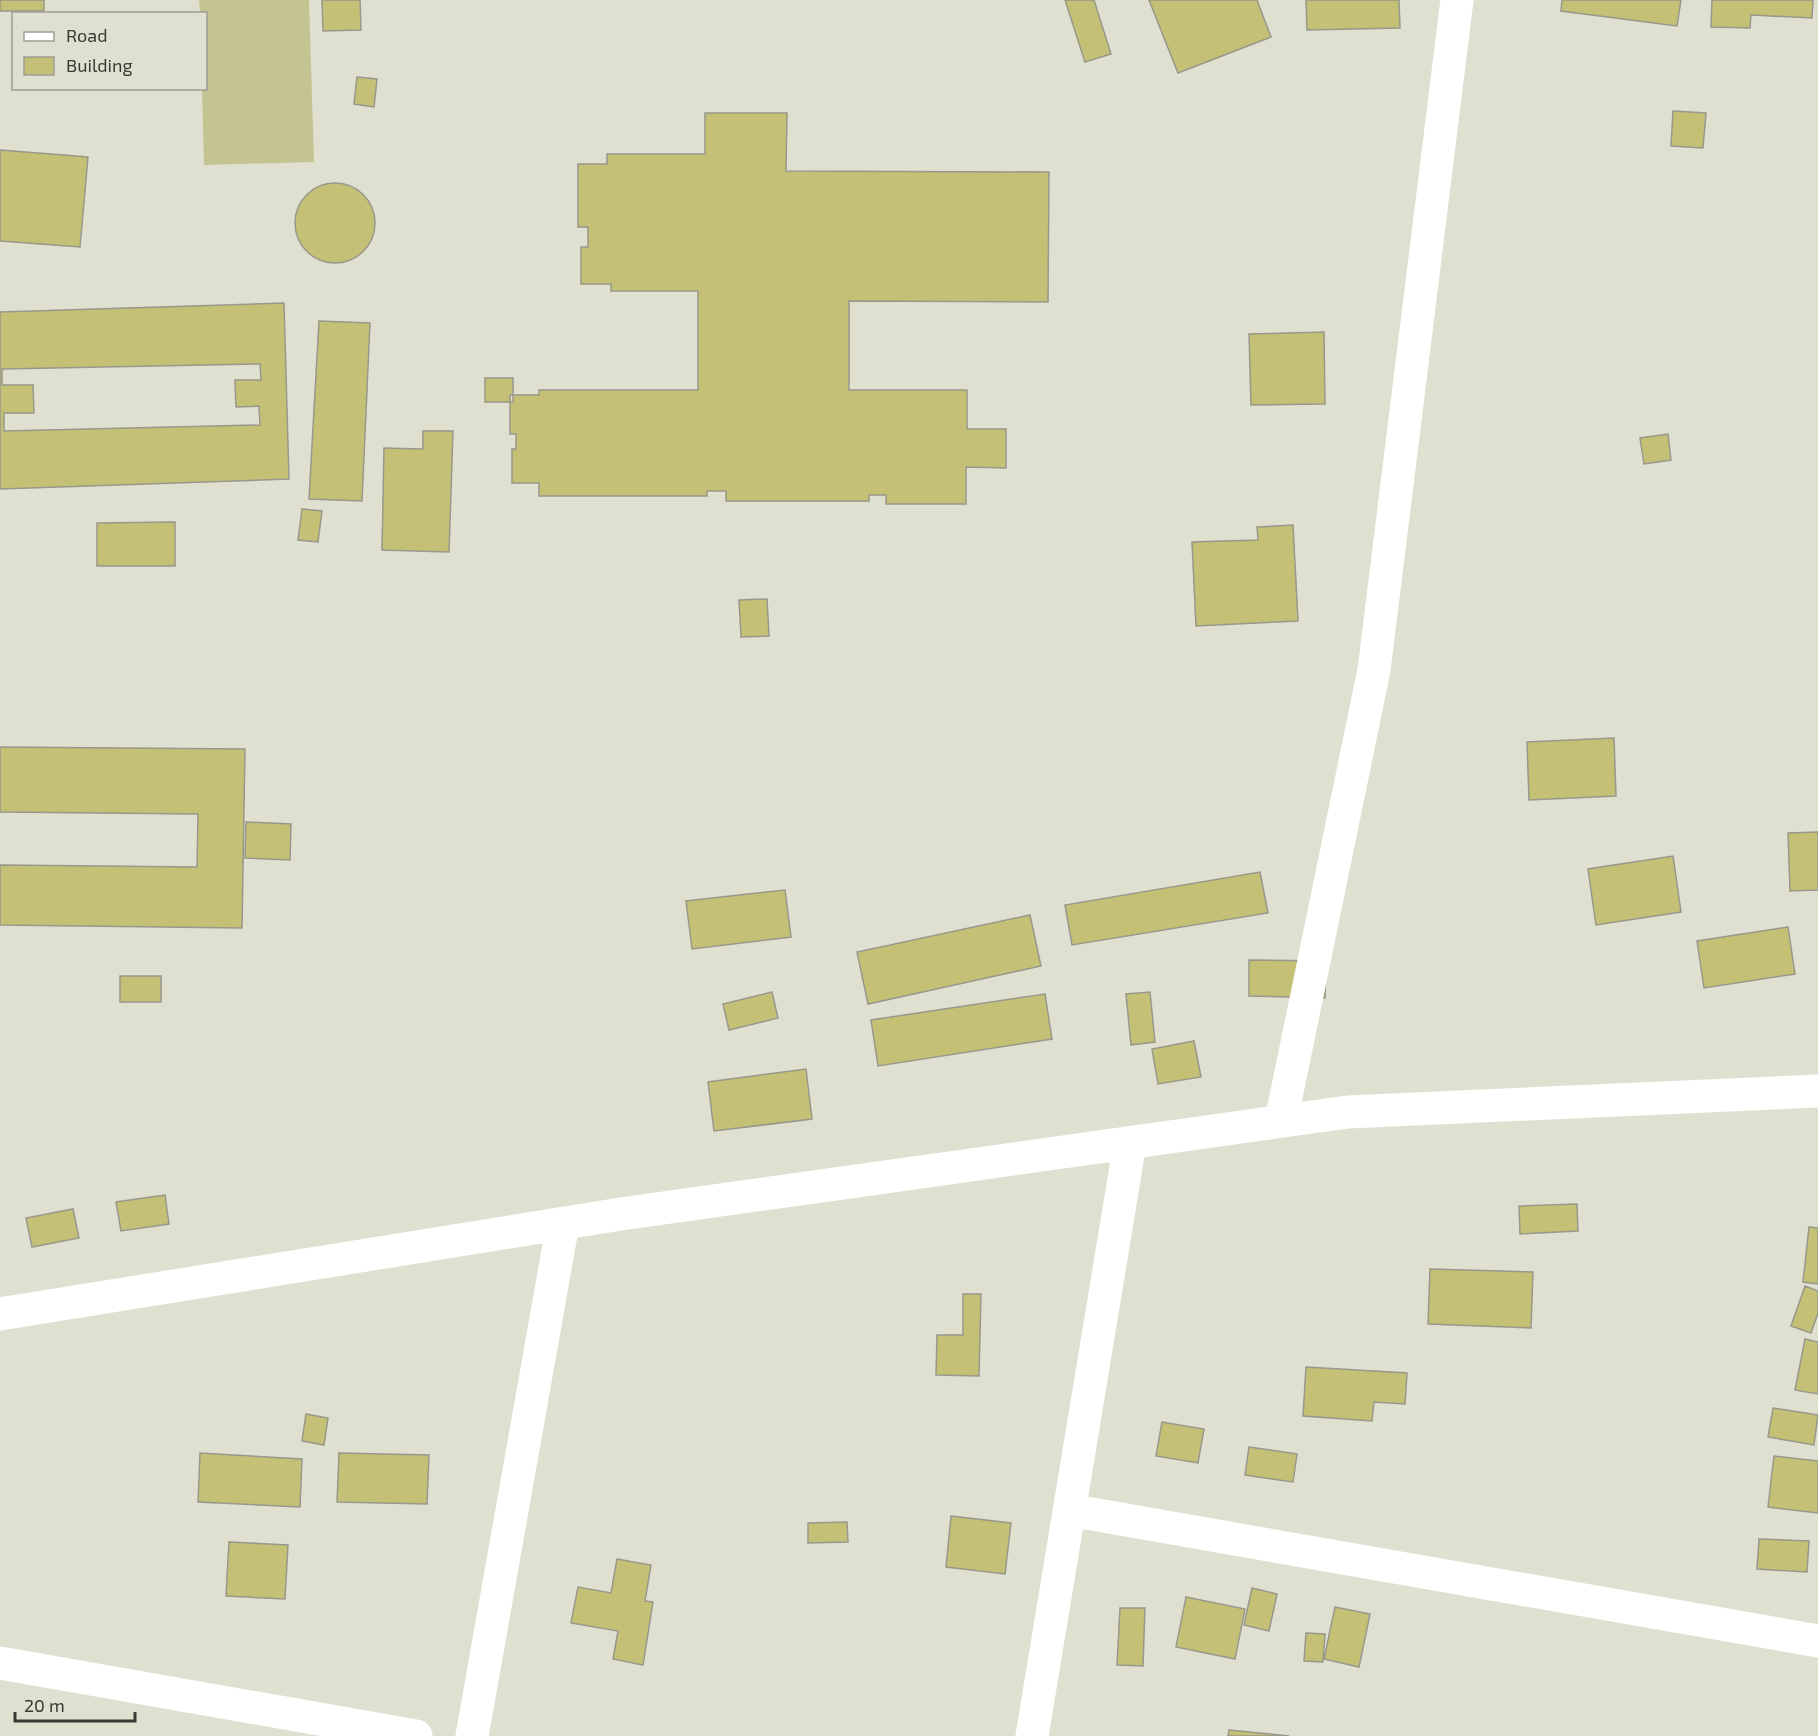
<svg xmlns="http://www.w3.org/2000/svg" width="1818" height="1736" font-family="'Exo 2',sans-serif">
<rect width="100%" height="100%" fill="#e0e0d1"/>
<!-- pitch -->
<path fill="#c4c392" d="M199 0H309L314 162 204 165 202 89 206 88V14L200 13Z"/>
<!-- building -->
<path fill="#c4c177" stroke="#98988b" stroke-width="1.5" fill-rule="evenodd" d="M0 0H44V11H0Z
M322 0H360L361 30 323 31Z
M1065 0H1094L1111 54 1085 62Z
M1149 0H1257L1271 37 1178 73Z
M1306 0H1399L1400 28 1307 30Z
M1562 0H1681L1677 26 1561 11Z
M1712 0H1813L1812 18 1751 15 1750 28 1711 27Z
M357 77 377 79 374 107 354 104Z
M1673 111 1706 113 1703 148 1671 146Z
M705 113H787L786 171 1049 172 1048 302 849 301V390H967V429H1006V468L966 467V504H886V495H869V501H726V491H707V496H539V483H512V449H516V434H510V395H539V390H698V291H611V284H581V247H588V227H578V164H607V154H705Z
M0 150 88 157 80 247 0 241Z
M295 223a40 40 0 1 1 80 0a40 40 0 1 1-80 0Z
M284 303 289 479 0 489V312ZM260 364 261 380H235L236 407 259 406 260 425 4 431V413H34L33 385H2V369Z
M319 321 370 323 362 501 309 499Z
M1324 332 1325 404 1251 405 1249 334Z
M485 378H513V402H485Z
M423 431H453L449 552 382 550 384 448 423 449Z
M1668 434 1671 460 1644 464 1640 438Z
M302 509 322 511 318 542 298 540Z
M175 522V566H97V523Z
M1293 525 1298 621 1196 626 1192 542 1258 540 1257 527Z
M767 599 769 636 741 637 739 600Z
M1614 738 1616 796 1529 800 1527 742Z
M0 747 245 749 242 928 0 925V865L197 867 198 814 0 812Z
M246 822 291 824 290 860 245 858Z
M1818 832V890L1790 891 1788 833Z
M1673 856 1681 912 1596 925 1588 869Z
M1260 872 1268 913 1072 945 1065 905Z
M785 890 791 937 692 949 686 901Z
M1030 915 1041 966 868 1004 857 952Z
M1788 927 1795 974 1704 988 1697 941Z
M1249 960 1326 961 1325 998 1249 996Z
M120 976H161V1002H120Z
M772 992 778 1018 729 1030 723 1004Z
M1150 992 1155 1042 1131 1045 1126 994Z
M1045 994 1052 1039 878 1066 871 1020Z
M1194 1041 1201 1077 1158 1084 1152 1049Z
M806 1069 812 1119 714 1131 708 1082Z
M165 1195 169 1224 121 1231 116 1202Z
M1577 1204 1578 1231 1520 1234 1519 1206Z
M73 1209 79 1238 32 1247 26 1218Z
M1809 1227 1818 1228V1284L1803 1282Z
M1430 1269 1533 1272 1531 1328 1428 1324Z
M1805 1286 1818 1291V1313L1811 1333 1791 1326Z
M963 1294H981L979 1376 936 1375 937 1335H963Z
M1805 1339 1818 1342V1394L1795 1390Z
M1306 1367 1407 1373 1405 1404 1374 1402 1372 1421 1303 1416Z
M1773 1408 1818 1415 1814 1445 1768 1437Z
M306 1414 328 1418 324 1445 302 1441Z
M1162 1422 1204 1429 1198 1463 1156 1456Z
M1249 1447 1297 1454 1293 1482 1245 1475Z
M200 1453 302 1459 300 1507 198 1502Z
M339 1453 429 1455 427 1504 337 1502Z
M1774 1456 1818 1461V1513L1768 1507Z
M951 1516 1011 1523 1005 1574 946 1567Z
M847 1522 848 1542 808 1543V1523Z
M1759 1539 1809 1541 1807 1572 1757 1569Z
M229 1542 288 1545 285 1599 226 1596Z
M617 1559 651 1565 645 1601 653 1602 643 1665 613 1659 618 1631 571 1623 578 1587 611 1593Z
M1252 1588 1277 1594 1269 1631 1244 1625Z
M1186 1597 1245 1609 1235 1659 1176 1647Z
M1335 1607 1370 1614 1359 1667 1324 1659Z
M1120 1608H1145L1143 1666 1117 1665Z
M1306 1633 1325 1634 1323 1662 1304 1661Z
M1229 1730 1289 1736H1228Z"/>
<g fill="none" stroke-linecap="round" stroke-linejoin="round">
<!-- street -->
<path stroke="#fff" stroke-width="33" d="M1281 1121 1374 670 1457 0
M0 1314 621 1214 1348 1112 1818 1091
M1069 1510 1818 1641
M0 1663 416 1736
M472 1736 563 1223
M1032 1736 1130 1143"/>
</g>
<!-- legend -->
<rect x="12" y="12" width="195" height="78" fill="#e0e0d1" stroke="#9d9d92" stroke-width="1.5"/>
<rect x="24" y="32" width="30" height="9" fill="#ffffff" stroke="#9d9d92" stroke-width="1.5"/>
<text x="66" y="42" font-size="18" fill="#393933">Road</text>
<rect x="24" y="57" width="30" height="18" fill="#c4c177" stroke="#9d9d92" stroke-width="1.5"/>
<text x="66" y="72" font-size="18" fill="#393933">Building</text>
<!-- scale -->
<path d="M15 1712v9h120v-9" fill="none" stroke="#393933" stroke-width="3"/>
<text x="24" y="1712" font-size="18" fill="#393933" stroke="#e0e0d1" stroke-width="4.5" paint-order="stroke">20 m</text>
</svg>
